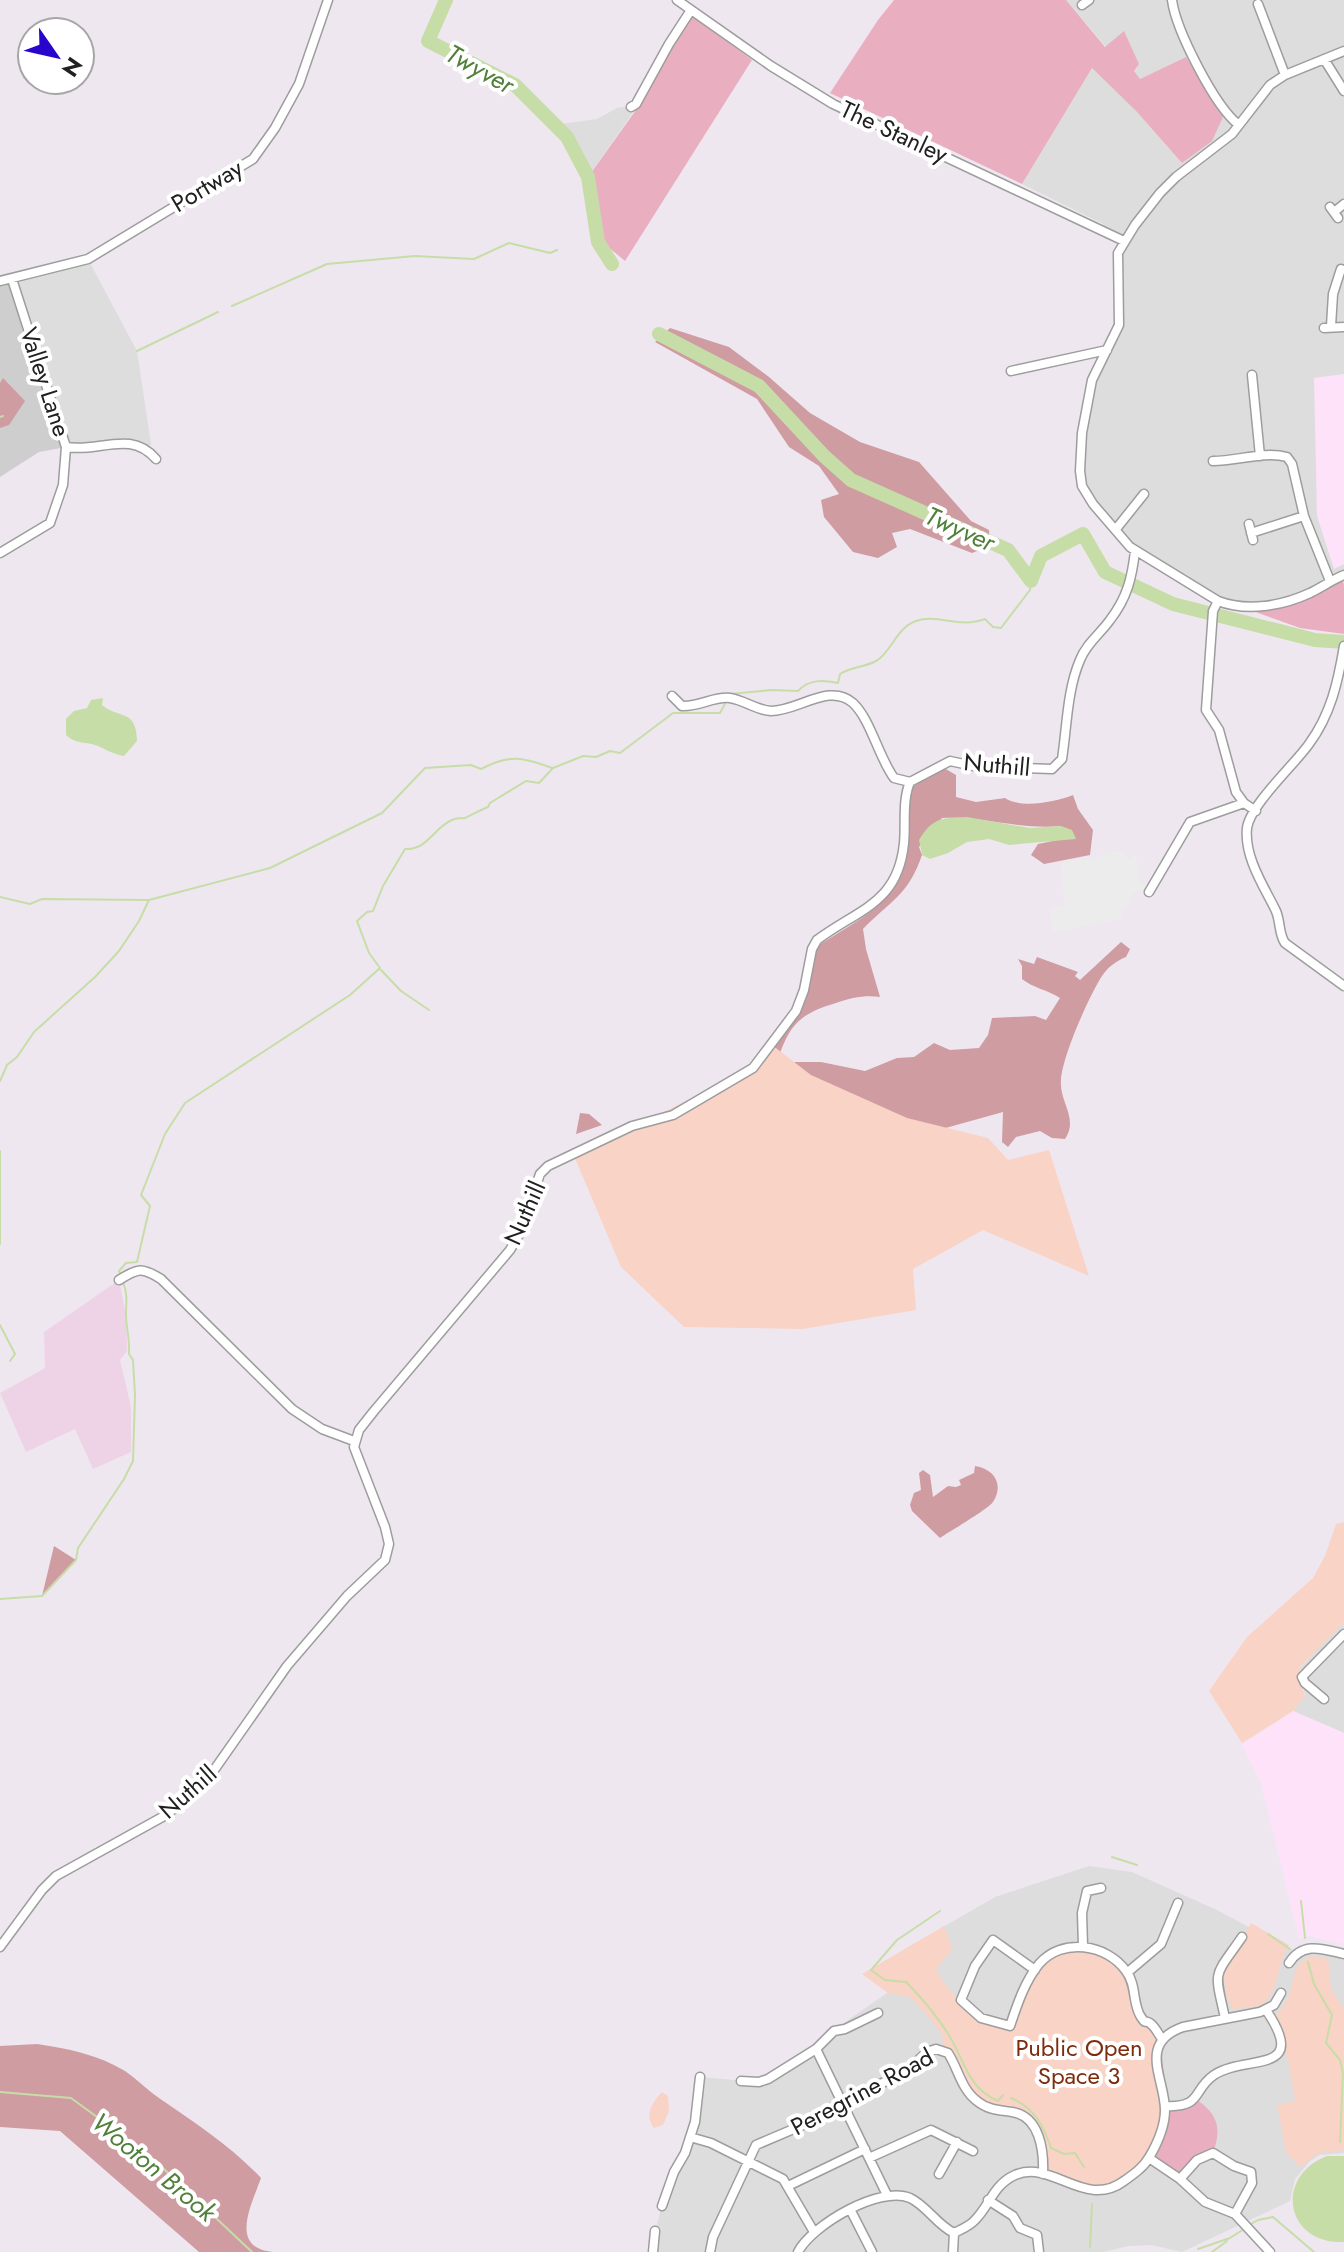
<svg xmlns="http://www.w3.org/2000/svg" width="1344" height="2252" font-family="Jost,sans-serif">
<rect width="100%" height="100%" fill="#efe7f0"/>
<!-- residential -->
<path fill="#ddddde" d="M1066 0H1344V575L1274 605H1231L1135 551 1093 504 1080 471 1092 380 1119 325 1116 283 1124 241 1107 232 1103 224 1022 184 1092 68 1137 112 1182 163 1223 117 1186 57 1140 79 1134 71 1139 64 1124 32 1106 47Z
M629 106 634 111 588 177 567 137 557 130 561 124 597 119 617 108Z
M88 259 137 351 151 444 147 449 136 444 66 447 12 279Z
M1342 1622H1344V1733L1293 1711 1305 1696 1300 1668Z
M1089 1866 1132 1872 1217 1910 1290 1949 1344 1954V2153L1320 2155 1310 2161 1295 2179 1290 2201 1182 2252 1151 2245 1129 2246 1103 2252H653L655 2231 662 2206 685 2153 700 2077 759 2082 887 1993 907 1948 995 1897Z"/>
<!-- education -->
<path fill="#fee2f9" d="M1344 374V564L1334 569 1317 516 1314 378Z
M1293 1711 1344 1733V1944L1309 1936 1299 1939 1261 1783 1242 1745Z"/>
<!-- religious -->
<path fill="#cecece" d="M12 279 66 447 39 452 0 477V281Z"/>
<!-- farmland -->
<path fill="#eed3e7" d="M119 1280 126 1315 127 1351 120 1360 131 1407V1452L93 1469 75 1429 26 1452 0 1393 45 1368 44 1332Z"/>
<!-- grass -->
<path fill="#e9aec0" d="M894 0H1066L1105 47 1124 31 1139 64 1134 71 1140 79 1186 57 1223 117 1212 141 1182 163 1137 112 1092 68 1022 184 830 93 878 20Z
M692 14 752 60 625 261 601 241 595 188 591 173 641 103 659 67Z
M1341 577 1344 584V634L1300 628 1250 610 1274 605Z
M1196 2099C1218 2115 1222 2127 1213 2153L1205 2156 1180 2179 1149 2158 1165 2106Z"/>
<!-- forest -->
<path fill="#cf9ca2" d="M670 328 729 347 769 377 810 413 860 442 919 462 971 521 989 530 990 546 972 553 910 529 892 533 897 547 878 558 853 552 824 517 821 500 839 494 819 466 789 447 757 399 655 342Z
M3 378 25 401 9 425 0 428V383Z
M944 768 956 775V797L976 802 1005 798C1021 809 1055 802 1073 795L1078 809 1093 830 1090 855 1044 864 1031 855 1038 844 1063 839 1061 826C1020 830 982 816 942 818L919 847 922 855C908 896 891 900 863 929L866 949 880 997C864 995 851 998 836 1003 799 1014 789 1025 777 1062H821L865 1071 897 1058 914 1057 934 1043 950 1050 979 1048 988 1035 992 1018 1035 1016 1046 1020 1060 998C1048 990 1033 988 1022 979V966L1018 959 1034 964 1037 957 1078 972 1075 976 1080 980 1121 942 1130 949 1126 957C1116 961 1108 967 1102 976 1089 996 1062 1057 1061 1080 1059 1102 1079 1118 1065 1139L1052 1138 1040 1131 1016 1137 1008 1147 1002 1142 1003 1112 924 1134 752 1073 808 990 812 953 821 944C843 929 889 906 898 880 904 867 906 851 908 837 910 820 906 804 912 787Z
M580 1113 589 1114 602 1125 576 1134Z
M975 1466C995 1469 1004 1485 993 1502 987 1510 950 1531 940 1538L912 1511 910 1505 914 1493 921 1490 919 1473 923 1470 930 1475 933 1497 948 1486 956 1487 961 1485 959 1480 974 1473Z
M54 1546 76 1560 42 1596Z
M37 2044C66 2048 99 2055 125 2071 137 2079 147 2090 159 2098 195 2123 231 2146 261 2178 252 2204 228 2248 273 2252H199L60 2131 0 2127V2046Z"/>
<!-- park -->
<path fill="#f9d3c5" d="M772 1045 811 1075 907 1118 988 1138 1008 1160 1049 1150 1089 1276 983 1230 913 1269 916 1310 803 1329 684 1327 621 1267 574 1156 753 1068Z
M1344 1522V1622L1300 1667 1301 1683 1305 1696 1293 1711 1242 1743 1209 1691 1247 1637 1313 1578 1325 1556 1336 1524Z
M1251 1923 1289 1945C1276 1962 1280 1998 1258 2006 1250 2008 1240 2008 1232 2009L1224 1990 1226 1989 1225 1981H1222L1223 1970 1226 1971 1233 1959 1231 1958Z
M944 1926 952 1948 936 1970C952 2000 978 2017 1010 2026L1024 1990 1049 1957 1083 1946 1121 1965 1139 2014 1162 2039 1158 2049 1164 2119 1138 2171 1102 2191 1043 2174 1044 2165 1031 2122 975 2100 944 2051 942 2034 926 2014 910 1997 888 1993 862 1974Z
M1313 1956 1328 1959 1331 1989 1344 2009 1343 2150 1319 2153 1300 2167 1286 2152 1277 2105 1295 2101 1288 2059 1281 2048 1272 2020C1278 2013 1284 2006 1288 1998 1296 1981 1290 1962 1313 1956Z
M662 2092 668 2096 669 2111 663 2125 654 2128C644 2116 652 2102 662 2092Z"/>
<!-- parking -->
<path fill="#ececec" d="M1110 852H1121L1130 859 1136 854 1139 884 1148 883V888L1135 891 1120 919 1053 932 1050 908 1065 905 1061 862 1093 859Z"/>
<!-- water -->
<path fill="#c7dda8" d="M103 698 102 705C120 720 136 708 137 741L124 756C113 754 107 750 98 746 86 741 77 745 66 735V719L74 711 87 708 91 700Z
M967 817 1030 828 1061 826 1072 830 1076 839 1009 845 989 839 967 842 948 853 930 859 922 855 919 840C933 817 942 818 967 817Z
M1327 2156H1344V2242C1286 2245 1273 2177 1327 2156Z"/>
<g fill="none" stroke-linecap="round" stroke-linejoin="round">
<!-- stream -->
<path stroke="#c7dda8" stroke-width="2" d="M232 306 327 264 415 256 474 259 509 243 550 253 557 250
M137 351 218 312
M0 417 3 416
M730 694 771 690 798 691C809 679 823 680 838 683L840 674C851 667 865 667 876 661 891 653 896 628 916 621 937 613 958 629 985 619L993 627 1001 628 1030 590 1031 581
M0 897 30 904 42 899 149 900 270 868 382 813 425 768 471 765 481 769C509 754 523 757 552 768
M381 970 401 991 429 1010
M0 1081 7 1065 17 1057 34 1032 95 977 119 951 139 921 149 900
M0 1151V1244
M121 1275 119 1271 126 1263 137 1262 150 1206 141 1195 165 1134 185 1103 350 995 380 968 369 953 357 921 367 912 373 911 383 886 405 849C428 850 433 828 452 820 458 817 458 819 465 818 472 815 480 810 488 807L490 803 526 781 539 783 553 768 583 756 596 757 610 751 620 753 673 713H720L727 700
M0 1325 15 1354 10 1361
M0 1599 42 1596 76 1560 78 1548 124 1479 133 1461 135 1395 133 1360 129 1354C130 1339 126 1328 126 1314 126 1301 128 1295 123 1282
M1112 1857 1137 1865
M1301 1901 1305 1938
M940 1911 897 1940 871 1970 885 1980 906 1982C922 1998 938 2017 950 2037 965 2062 968 2088 998 2101L1003 2095
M1268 1934 1290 1949
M1308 1962 1314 1984 1332 2015 1326 2043 1340 2060 1343 2073 1340 2142
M0 2092 71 2098 149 2155 252 2252
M1011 2098C1034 2108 1043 2124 1051 2148L1064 2154 1075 2153 1084 2167
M1249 2225 1258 2220 1273 2217 1314 2252
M1090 2247 1092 2204
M1198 2249 1230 2238 1244 2229
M1212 2252 1227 2241"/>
<!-- river -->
<path stroke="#c7dda8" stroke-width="14" d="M446 0 428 41 515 85 567 137 588 177 598 242 612 264
M659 334 759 386 824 456 851 480 1008 550 1031 581 1041 556 1083 534 1105 572 1173 604 1315 640 1344 642"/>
<defs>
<path id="minor" d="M677 0 771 66 833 104 1124 241
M1172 0C1176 30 1215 107 1239 125
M1258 4 1285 75
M1082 5 1089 0
M1344 51 1285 75 1270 85 1232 134 1176 177 1160 193 1135 225 1118 253 1119 325 1092 380 1082 433 1080 471 1082 486 1093 504 1130 547 1218 601C1247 612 1282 606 1310 593 1322 587 1332 580 1344 575
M1324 59 1344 91
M631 107 636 104 669 44 691 10
M1330 207 1338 218
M1334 212 1344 204
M0 281 88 259 253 159 275 128 299 84 328 0
M1331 326 1333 294 1341 269
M1324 328 1344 327
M1011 371 1107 350
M1252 375 1260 456
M66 447C99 453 130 429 156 459
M1213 461C1237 461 1264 451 1287 457L1292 464 1304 516 1330 581
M1249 524 1253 540
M1116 529 1144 494
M1251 533 1304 516
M0 553 50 523 63 485 66 447 12 279
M1218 601 1213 611 1206 710 1219 730 1236 792 1244 803 1256 811
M1344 646C1338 682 1331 714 1309 744 1295 764 1250 805 1247 828 1244 856 1263 885 1275 909 1281 920 1278 933 1285 943L1344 986
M672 696 682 706C699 707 714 696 730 698 744 700 756 710 771 711 798 711 830 682 853 703 871 720 878 756 894 778L910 782
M1149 892 1190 822 1244 803
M119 1280C138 1268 142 1267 161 1279L292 1409 322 1429 354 1441
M1324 1699 1305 1683 1302 1677 1344 1634
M1083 1946 1082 1913 1087 1891 1101 1888
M0 1947 42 1890 56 1876 166 1815 205 1783 287 1666 347 1596 385 1560 389 1544 385 1527 354 1447 359 1430 374 1411 510 1250 520 1233 540 1174 548 1166 632 1126 673 1115 753 1068 796 1011 804 990 812 949 817 940C858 909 898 904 904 843 906 823 902 801 910 782L950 761 973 766 1052 769 1062 759C1067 727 1067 690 1080 660 1086 644 1100 634 1110 620 1127 598 1132 578 1135 551
M1289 1963C1303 1941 1323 1949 1344 1954
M1035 1970 993 1940 975 1966 961 2000 981 2018 1010 2026C1017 2005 1025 1981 1039 1964 1062 1937 1107 1944 1126 1971 1137 1985 1132 2004 1141 2017 1147 2026 1143 2018 1151 2024 1155 2027 1159 2035 1162 2039
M1128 1972 1161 1944 1178 1903
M1225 2018C1214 1968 1213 1979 1242 1937
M816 2049 887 2195
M741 2081 759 2082 768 2079 816 2049 834 2031 845 2029 878 2013
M1165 2106C1203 2108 1192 2090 1214 2075 1245 2054 1311 2076 1266 2010
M690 2137 711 2143 783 2179 814 2232
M869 2158 931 2130 973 2151
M1149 2158 1180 2179 1205 2202 1235 2214 1270 2252
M939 2174 957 2142
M1180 2179 1197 2160 1213 2153 1234 2166 1251 2172 1252 2183 1235 2214
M788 2186 865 2149
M988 2200 1013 2216 1020 2228 1037 2235 1039 2252
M662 2206 674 2172 685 2153 695 2122 700 2077
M851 2211 872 2252
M954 2233C962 2229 970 2226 975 2220 990 2205 993 2185 1015 2175 1052 2159 1085 2210 1124 2181 1134 2174 1144 2167 1150 2156 1158 2142 1165 2126 1165 2110 1165 2079 1137 2043 1183 2027L1260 2012 1274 2005 1281 1993
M653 2252 655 2231
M710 2252 713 2237 756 2145 810 2122 821 2113 907 2071 927 2052 936 2049 948 2053C958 2068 961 2089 977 2101 988 2110 999 2110 1012 2112 1040 2116 1044 2151 1043 2174
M798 2252C812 2225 880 2185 910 2198 927 2206 937 2225 954 2233
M953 2252 954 2233"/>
</defs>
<!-- minor casing -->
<use href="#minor" stroke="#9d9d9d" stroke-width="11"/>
<!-- minor -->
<use href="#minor" stroke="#fff" stroke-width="8"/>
</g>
<g text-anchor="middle" stroke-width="8" stroke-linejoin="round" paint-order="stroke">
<!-- street labels -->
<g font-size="24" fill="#202020" stroke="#fff">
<text transform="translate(894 132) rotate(25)" y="8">The Stanley</text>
<text transform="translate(207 186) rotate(-31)" y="8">Portway</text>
<text transform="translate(45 382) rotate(72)" y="8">Valley Lane</text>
<text transform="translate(997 765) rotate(5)" y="8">Nuthill</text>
<text transform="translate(525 1213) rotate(-66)" y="8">Nuthill</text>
<text transform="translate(188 1792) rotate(-41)" y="8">Nuthill</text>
<text transform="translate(862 2092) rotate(-28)" y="8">Peregrine Road</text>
</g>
<!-- park labels -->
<g font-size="24" fill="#7e2c0e" stroke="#fff">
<text x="1079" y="2056">Public Open<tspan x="1079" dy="28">Space 3</tspan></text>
</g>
<!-- water labels -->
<g font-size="26" font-style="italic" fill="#51803b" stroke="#fff">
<text transform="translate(480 69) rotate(29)" y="9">Twyver</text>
<text transform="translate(960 529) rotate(24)" y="9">Twyver</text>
<text transform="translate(154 2167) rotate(40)" y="9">Wooton Brook</text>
</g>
</g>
<!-- north arrow -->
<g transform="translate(56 56) rotate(124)"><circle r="38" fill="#ffffff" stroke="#a6a6a6" stroke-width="2"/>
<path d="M0-6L14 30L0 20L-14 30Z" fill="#2904cc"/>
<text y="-12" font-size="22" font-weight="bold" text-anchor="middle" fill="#202020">N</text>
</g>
</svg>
